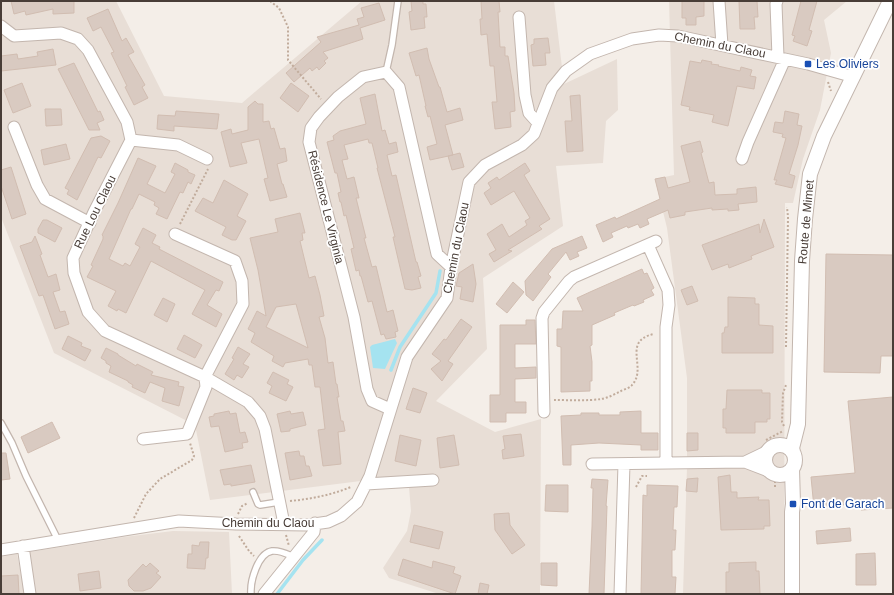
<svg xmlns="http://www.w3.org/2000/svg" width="894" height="595" font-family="Helvetica,sans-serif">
<rect width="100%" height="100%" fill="#f4eee8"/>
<!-- residential -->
<path fill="#e8ded6" d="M1 1H116L164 96 242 103 362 1H554L564 84 617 59 618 110 606 121 603 163 556 166 563 226 483 278 487 349 436 401 495 432 541 419 540 594H439L389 578 383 568 407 531 411 511 408 475 210 500 195 425 54 353 1 217Z
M669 1H847L824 20 831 53 820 110 803 159 793 203H785L784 594H683L687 467V378L667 228 655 179 674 175Z
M173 531 229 532 232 594H35L30 552 124 537Z
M17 554 25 594H1V557Z"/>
<!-- water -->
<path fill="#a5e3f0" d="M395 339 397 343 385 369 373 368 370 347 372 345Z"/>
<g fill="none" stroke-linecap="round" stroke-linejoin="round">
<!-- stream -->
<path stroke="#a5e3f0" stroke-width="3.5" d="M391 370 400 347 436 293 440 271
M277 594 303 560 322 540"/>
</g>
<!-- building -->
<path fill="#d9cac1" stroke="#d1bdb1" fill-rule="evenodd" d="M11 1H74V13L53 14V9L26 15 25 11 14 14Z
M411 1H423V4H426L427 17H424L425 28 411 30 409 12 412 11Z
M481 1H499L500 12H498L500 47H505V56H508L514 93 515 111 510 112 511 127 495 129 492 102H497L494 66H490L487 34 481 35 480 19H482Z
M682 1H704V16L696 17V25H686V18H682Z
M739 1H757L758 17H754L755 29H740Z
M801 1H817L809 30 812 31 807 46 793 41 795 36 792 35Z
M379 3 385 20 360 28 363 39 323 52 328 58 324 61 326 63 319 70 317 67 312 71 310 68 294 82 286 73 321 42 317 37 359 25 357 19 364 17 361 8Z
M108 9 122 41 126 38 134 52 128 55 145 85 142 87 148 98 134 105 125 87 127 86 111 53 114 52 103 31 101 27 93 31 87 18Z
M548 38 550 53H545L546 65 533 66 531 45 534 44V39Z
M427 48 429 59 439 87H440L447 112 460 108 463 120 445 125 453 155 430 160 427 147 437 144 430 116 428 117 425 106H426L419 75 416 76 409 53Z
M53 49 56 65 1 71V56L17 54 18 59 38 56 37 52Z
M702 60 712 62 711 64 719 65 718 66 740 71 741 67 752 70 750 76 756 77 754 89 737 86 728 126 712 122 714 115 689 110 690 107 681 105 690 61 701 63Z
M74 63 98 112 100 111 104 120 97 123 100 130H89L58 69Z
M22 83 31 106 13 113 4 90Z
M291 83 309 96 298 112 280 98Z
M375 94 382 131 385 130 389 144 396 142 398 152 387 155 392 176 396 175 416 262H417L421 276 418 277 421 288 412 290 405 289 393 237H395L377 168H378L372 143H369L368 139 344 145 348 159 342 160 347 179 354 177 359 198H356L366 238H364L372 267 376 266 387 312 393 310 398 331 395 332 396 337 386 339 384 334 381 335 372 301 368 302 361 276H360L359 270 356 271 351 249 354 248 346 215 344 216 341 202H340L338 193 341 192 337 173H335L327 142 334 140 333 136 340 131 366 124 360 98Z
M580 95 583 151 567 152 565 121H572L570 96Z
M255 101 258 104H263V122L269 121 271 129 274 128 280 149 285 148 287 161 277 164 282 184H283L287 197 270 201 264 179 268 178 259 139 241 143 247 163 230 167 221 132 231 129 232 134 248 130V107Z
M45 109H61L62 125 46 126Z
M176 111 219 114 217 129 174 126V131L157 129 158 115 175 116Z
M785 111 799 114 797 125 802 126 798 145 789 174 795 176 792 188 775 184 777 180H774L786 138 782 137 783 134 773 132 775 122 783 123Z
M101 136 110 141 101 158 98 157 77 200 67 194 69 190 65 188 91 138Z
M700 141 703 152 701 153 709 183 714 182 715 195 737 194V189L756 187 757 202 738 204 739 210 728 211V209L712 210V208L685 212V215L670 218 668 210 647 219 649 224 640 228 638 224 628 228 627 226 611 233 613 237 603 242 596 225 615 217 616 219 660 199 655 179 665 177 668 188 690 182 681 146Z
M66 144 70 159 44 165 41 150Z
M460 153 464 167 452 170 448 156Z
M138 158 156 166 147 184 165 193 175 174 171 172 175 163 188 170V172L195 175 191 184 188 182 183 193 180 192 167 219 156 214 159 208 154 205 155 202 139 194 132 209H131L109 259 123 266 125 263 130 266 140 247 135 244 143 228 156 235 152 243 160 247 159 249 223 282 219 291 216 290 207 305 222 314 216 327 192 314 205 290 151 261 126 313 118 309 117 311 108 306 116 291 87 277 93 266 91 265 103 239V236L102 235 118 203Z
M525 163 530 171 524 175 550 219 539 226 542 229 508 250 512 251 494 262 489 254 496 250 487 234 502 224 509 237 527 225 525 221 530 218 514 191 491 205 484 193 491 188 488 183 497 177 499 180Z
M11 167 26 214 12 219 1 186V170Z
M224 180 248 194 237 216 246 221 236 240H232L222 235 226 227 195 211 203 198 213 203Z
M300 213 305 233H302L303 240 300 241 309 278 315 276 320 295 324 316 319 317 325 338 328 363 333 362 336 384H337L339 397H337L341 421H343L345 431 338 432 341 464 323 466 318 430 325 429 320 387H315L312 365H309L308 359 285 363 283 367 272 361 274 356 251 342 255 333 248 329 257 311 266 316 258 270 250 238 278 232 275 219ZM296 304 308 348 266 327 276 307Z
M764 219 774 247 751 256 752 259 729 268 728 264 712 270 702 245 759 224 760 233Z
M43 220H47L62 228 55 242 38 233V229Z
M35 236 42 254 40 255 48 277 56 274 60 290 53 292 60 312 65 311 69 324 55 329 43 295 39 296 20 246 32 242Z
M582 236 587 248 577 252 579 256 570 260 566 252 548 274 551 277 533 301 526 295 525 281 552 249Z
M826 254 893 255V356H881L880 373 824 372Z
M473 264 476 284 473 302 460 299 462 287 456 286 459 273Z
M642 269 644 274 647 273 654 288 651 290 654 295 643 300 644 302 634 306 633 305 614 313 615 315 592 325V345L590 346 592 362V381H590V391L561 392V347L557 346V329H562L563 311H583L577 298 590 292Z
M513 282 524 292 507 313 496 304Z
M692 286 698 301 687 305 681 290Z
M728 297 755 298V304H759V325L773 326V353H722V333H724L725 327H728Z
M163 298 175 304 167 322 154 315Z
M461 319 472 327 448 361 453 364 442 381 431 369 441 361 432 354 444 339 446 340Z
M526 320H535L536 344H515V368L536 367V378L515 379V402H526V413H506V422H490V395H500V325H526Z
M184 335 202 345 195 358 177 349Z
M68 336 82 343 81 346 91 350 85 361 62 349Z
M238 347 250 354 243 364 249 367 242 378 237 375 234 380 225 374 234 359 232 358Z
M106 348 118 354V355L136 366 137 364 153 372 151 375 179 382 178 386 184 387 179 406 162 401 165 388 150 382 145 393 132 387 133 385 128 382V381L109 372 111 366 106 363V361L101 358Z
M273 372 289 380 287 384 293 387 286 401 269 393 272 386 267 383Z
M413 388 427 393 420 413 406 409Z
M727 390H762V393H770V419H767V422H755V433H726V428H723V409H726Z
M893 397V508L861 510V503L814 508 811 477 855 473 848 401Z
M229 411 230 414 236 413 240 433 245 432 248 442 242 443 243 448 225 452 219 426 211 427 209 417 214 416V414Z
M290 411 291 414 303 412 306 425 290 429V431L281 432 277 414Z
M641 411V433H658V450H641V445L599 443 571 445V465H563L561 416 581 415V413H599V415H620V412Z
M52 422 60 438 28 453 21 437Z
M687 433H698V450L687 451Z
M521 434 524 456 503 459 502 450 505 449 503 436Z
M400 435 421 440 416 466 395 461Z
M454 435 459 465 440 468 437 438Z
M299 451 300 456H304L306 466H309L312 476 290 480 285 453Z
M1 453H6L10 479 1 480Z
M251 465 255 482 231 486V484L224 485 220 470Z
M730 475 731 492H737V498L759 497 758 500H769L770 526H764V529L721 530 718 477Z
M698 478 697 492 686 491 687 479Z
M592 479 608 480 606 506H607L604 594H589L592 527 593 488H591Z
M546 485H568V512L545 511Z
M647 485 678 486 677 507H674L673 530H676L675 550H672V577H676L675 594H641L643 495 647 496Z
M509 513 510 525 525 545 512 554 495 530 494 514Z
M414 525 443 532 439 549 410 542Z
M850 528 851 541 817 544 816 531Z
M200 542H209L208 558H206L205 569 187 568 188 554H192V545L199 546Z
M875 553 876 585H856V554Z
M403 559 432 568 433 561 455 567 453 573 461 576 455 594 398 575Z
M756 562V571H759L760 594H726V572H729V563Z
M150 563 159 571 156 573 161 577 151 588 143 591H134L129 586 128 580 143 564 146 567Z
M541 563H557V586L541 585Z
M99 571 101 588 80 591 78 574Z
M18 575 19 594H2L1 576Z
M480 583 489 585 487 594H478Z"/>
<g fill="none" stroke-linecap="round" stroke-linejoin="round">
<defs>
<path id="service" d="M386 72 392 45 398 1
M1 423 12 443 26 476 58 540
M253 492 258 504 260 505 279 502
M251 594C250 581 258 553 272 551 280 550 287 554 294 557"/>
<path id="minor" d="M719 1 722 45
M777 1 776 4 778 57
M519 17 525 95 529 113 538 123
M1 26 14 36 61 33 78 39 88 50 127 122 131 140 94 212 73 258 74 273 88 312 105 331 205 377 248 402 260 416 265 429 284 524
M14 127 37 185 45 199 90 223
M131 140 178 145 207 159
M742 159 748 142 785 59
M648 245 668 290 669 305 666 327V463
M390 409 372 401 367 389 354 317 309 142 311 128 319 117 338 97 363 77 386 72 399 87 437 254 451 267
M544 412 542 318 544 312 569 281 574 277 656 241
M143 439 187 434 206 387 205 377 243 304 242 281 235 261 175 234
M768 451 745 462 771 472
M592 464 745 462
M366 484 433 480
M23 546 30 594
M1 550 179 521 236 524 307 525 328 522 341 516 357 502 370 476 407 357 447 298 451 267 469 182 485 165 522 145 534 134 552 88 566 71 590 54 632 39 659 35 678 36 808 64 854 77
M264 594 314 532 315 523
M620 594 624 464"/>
<path id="tertiary" d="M765 460a15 15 0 1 1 30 0a15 15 0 1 1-30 0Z
M793 452 792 448 798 424 802 261 805 219 810 174 824 136 890 1
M792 594V512L793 504 792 469"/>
</defs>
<!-- service casing -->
<use href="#service" stroke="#c3b6ae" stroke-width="8"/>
<!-- minor casing -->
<use href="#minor" stroke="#c3b6ae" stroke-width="13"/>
<!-- tertiary casing -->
<use href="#tertiary" stroke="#c3b6ae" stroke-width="16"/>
<!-- path -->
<path stroke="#c1ac9c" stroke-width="2" stroke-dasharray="2 2" stroke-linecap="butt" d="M270 1 279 8 288 27V60L321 99
M828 82 831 91
M180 224 208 169
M786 347 788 217 787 207
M554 400C569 400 588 401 601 399 608 398 615 394 621 391 625 389 630 388 632 385 648 368 621 341 654 334
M784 426 782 422 783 393 786 385
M766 440 783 431
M636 487 642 476H647
M775 487V482
M290 501C311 499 331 495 351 487
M238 514 242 506 248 503
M134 518 146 494 160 479 192 460 194 456 190 443
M286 535 289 546
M239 536 249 551 254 556"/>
<!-- service -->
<use href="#service" stroke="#fff" stroke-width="5.5"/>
<!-- minor -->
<use href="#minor" stroke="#fff" stroke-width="11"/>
<!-- tertiary -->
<use href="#tertiary" stroke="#fff" stroke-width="14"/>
</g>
<!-- markers -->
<g fill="#1a4fb4" stroke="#fff" stroke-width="1.5">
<rect x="804" y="60" width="8" height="8" rx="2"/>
<rect x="789" y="500" width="8" height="8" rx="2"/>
</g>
<g text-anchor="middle" stroke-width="3.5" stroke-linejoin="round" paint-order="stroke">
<!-- street labels -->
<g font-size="12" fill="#483d37" stroke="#fff">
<text transform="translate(720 45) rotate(11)" y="4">Chemin du Claou</text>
<text transform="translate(326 207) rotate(76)" y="4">Résidence Le Virginia</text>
<text transform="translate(95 212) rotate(-64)" y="4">Rue Lou Claou</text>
<text transform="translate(806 222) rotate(-85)" y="4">Route de Mimet</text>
<text transform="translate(456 248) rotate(-79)" y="4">Chemin du Claou</text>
<text x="268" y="527">Chemin du Claou</text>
</g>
<!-- transit labels -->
<g font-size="12" fill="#164399" stroke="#fff" text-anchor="start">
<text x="816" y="68">Les Oliviers</text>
<text x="801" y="508">Font de Garach</text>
</g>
</g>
<!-- border -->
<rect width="894" height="595" fill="none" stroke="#483d37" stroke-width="4"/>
</svg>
